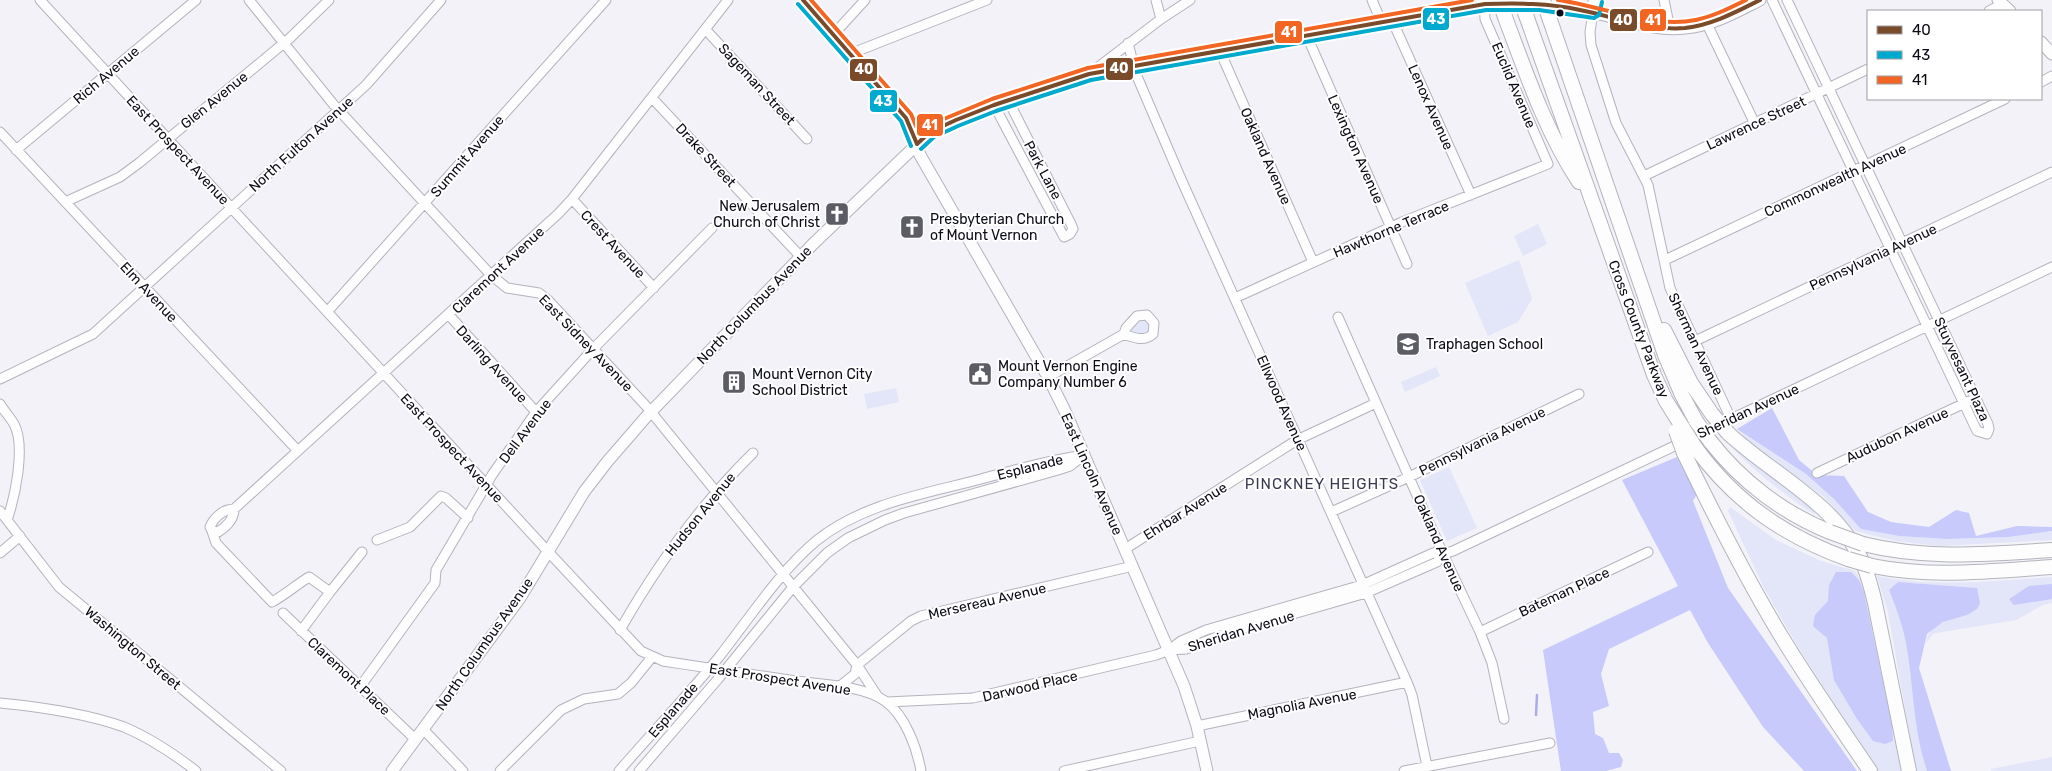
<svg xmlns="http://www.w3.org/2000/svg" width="2052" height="771" font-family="Rubik,sans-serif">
<rect width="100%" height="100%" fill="#f2f2f8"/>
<!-- green -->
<path fill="#e3e5f9" d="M1538 224 1547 244 1523 256 1514 236Z
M1519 260 1532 299 1518 322 1488 336 1465 283Z
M1145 318 1150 323V332L1143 336 1130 332 1137 320Z
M1436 367 1440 376 1405 392 1401 382Z
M896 388 899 402 867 409 864 394Z
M1737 429 1806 474 1834 499 1861 529 1899 536 1947 539 2008 537 2052 531V540L1939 546 1896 541 1855 531 1824 497 1753 445Z
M1726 441 1812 505 1815 515C1781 492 1754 472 1726 441Z
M1449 467 1477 528 1447 541 1420 480Z
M1730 507 1776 540 1821 561 1855 571 1867 589 1905 771H1877L1795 642 1764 588 1728 511Z
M1877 576C1935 588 1993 581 2052 577V603L2043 605 2016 620 1942 632 1933 634 1925 644C1930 623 1949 620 1967 615L1977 588 1898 582 1889 590C1897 610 1904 629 1907 649 1914 692 1913 728 1927 771H1916L1888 612Z
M2052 757V771H1991V769Z"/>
<!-- forest -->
<path fill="#c7cafa" d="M1772 408 1799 460 1817 475 1844 476 1868 512 1891 522 1929 527 1956 510 1969 513 1976 536 2017 526 2052 527V531L2008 537 1947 539 1899 536 1861 529 1834 499 1806 474 1737 429Z
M1677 457 1697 494 1693 501 1728 588 1857 771H1804L1763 727 1708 643 1690 610 1609 649 1601 674 1609 706 1593 712 1595 734 1603 738 1609 753H1619L1623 760 1621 767 1606 771H1561L1543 650 1678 586 1622 480Z
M1836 572H1851L1859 580 1864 593 1892 724 1893 741 1885 744 1873 741 1857 719 1834 680 1827 638 1813 626 1815 615 1828 601 1829 585Z
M1898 582 1977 588 1980 603 1977 609 1967 615 1943 622 1927 634 1919 668 1951 771H1927C1913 728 1914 692 1907 649 1904 629 1897 610 1889 590Z
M2052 584V599L2014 605 2009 599 2029 586Z"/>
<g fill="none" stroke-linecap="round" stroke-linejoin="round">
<!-- stream -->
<path stroke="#aaade6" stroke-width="2.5" d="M1536 715 1537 695"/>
<defs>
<path id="minor" d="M40 0 541 544 641 651 663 661C707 668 751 674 796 681 821 684 864 686 885 701 905 715 917 748 921 771
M249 0 334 105 491 275 507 288 539 293 548 300 647 407 857 665 878 697
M1156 0 1161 19
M1372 0 1381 21
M1664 0 1670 29
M1772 0 1977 431 1987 434 1989 429 1988 424 1787 0
M1989 11 2002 4
M1593 12 1590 32 1591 45 1616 123 1648 185 1670 288 1731 419
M1392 20 1471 195
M1707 24 1755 124
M706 30 807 139
M1306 34 1407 264
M833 35 865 0
M1128 43 1136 74 1181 179 1407 682 1412 695 1427 766
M1219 49 1313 262
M851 55 860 50 987 0
M1089 74 1161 19 1190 0
M2041 82 2052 76
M652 98 801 257
M994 105 1064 237 1070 234 1073 229 1071 224 1008 100
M0 132 298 451
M16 150 196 0
M1644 176 1868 69
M572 199 654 288
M65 202 120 177 139 163 290 38 329 0
M1665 260 2005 99
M1235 298 1402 222 1548 164 1485 19 1484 0
M327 312 606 0
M449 315 536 412
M1338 317 1443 554 1480 632 1492 663 1504 719
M1695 341 2052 172
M1048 377 1124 334C1134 338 1144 342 1153 334L1154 323 1147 315 1137 316 1126 328 1124 334
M0 379 93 334 366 85 441 0
M0 404C4 411 10 417 14 424 26 446 15 497 7 520
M1817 473 1969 401
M234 509C234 519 226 527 218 532L212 531 210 527C214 517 224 509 234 509L558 214 572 199 728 0
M0 511 59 587 281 771
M1331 512 1409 477 1579 394
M212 531 216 543 272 602C285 595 296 585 309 577L330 592
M377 540 410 527 441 496 446 498 468 518
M1125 549 1297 440 1376 403
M0 553 20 536
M283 613 415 739
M620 630C657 565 700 505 753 453
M301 631 330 592 362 552
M1480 632 1648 552
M1169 650 1186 649 1230 632 1366 593 1437 562 1443 554
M857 665 911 621 921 616 1133 566
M840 686 855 674 857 665
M360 687 435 583 436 570 492 475 536 412 594 348 712 228
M887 702 973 698 1156 655 1169 650 1181 641 1206 630 1362 585 1433 553 1443 554 1453 551 2052 267
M0 703C41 707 85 713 124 727 150 738 174 754 196 771
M1197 726 1407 682
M423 729 463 771
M500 771 561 710 584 699 618 694 631 683 652 657
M619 771C652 733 687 696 719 657 749 619 779 572 816 541 863 503 925 494 981 479 1015 470 1049 460 1084 455
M639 771 718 679 793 587 827 553 848 538 885 520 904 513 1058 470 1070 466 1083 456
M1064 771 1200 741
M1404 771 1550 743"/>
<path id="major" d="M803 0 906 118 912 130 920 155 1048 377 1065 411 1184 686 1197 726 1207 771
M1998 0 2010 11
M2041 42 2052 54
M392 771 520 598 584 492 607 462 646 417 813 244 930 132 994 105 1089 74 1485 4C1521 2 1556 4 1591 12 1623 18 1653 32 1685 28 1712 26 1736 12 1760 0"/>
<path id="highway" d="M1555 5 1564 0
M1593 12 1596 0
M1505 17C1526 73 1546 132 1579 182
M1527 18 1654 375 1666 401 1683 428
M1550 20 1665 355 1682 395 1696 421
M1664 330 1691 383 1712 414
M1728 433C1774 476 1840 505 1864 566 1869 578 1872 591 1875 603L1909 771
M1710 441C1741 481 1783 513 1830 532
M1695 447C1735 502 1784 536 1848 559
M1684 453C1713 513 1744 574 1778 631 1807 679 1839 725 1870 771
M1863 544C1927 560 1987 554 2052 550
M1872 566C1932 578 1992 571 2052 567"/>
</defs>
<!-- minor casing -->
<use href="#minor" stroke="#b3b4bc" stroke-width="11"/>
<!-- major casing -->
<use href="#major" stroke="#b3b4bc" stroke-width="13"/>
<!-- highway casing -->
<use href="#highway" stroke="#b3b4bc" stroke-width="16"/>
<!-- minor -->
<use href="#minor" stroke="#fdfdfe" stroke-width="9"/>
<!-- major -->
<use href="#major" stroke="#fdfdfe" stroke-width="11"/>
<!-- highway -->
<use href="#highway" stroke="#fdfdfe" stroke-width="14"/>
<defs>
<path id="highway-bridge" d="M1499 0 1505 17
M1520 0 1527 18
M1543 0 1550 20
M1712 414 1728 433
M1696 421 1710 441
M1683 428 1695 447
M1676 431 1684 453
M1830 532 1863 544
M1848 559 1872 566"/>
</defs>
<!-- highway-bridge casing -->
<use href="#highway-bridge" stroke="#b3b4bc" stroke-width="16" stroke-linecap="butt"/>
<!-- highway-bridge -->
<use href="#highway-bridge" stroke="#fdfdfe" stroke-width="14"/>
<defs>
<path id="bus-1" d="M803 0 906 118 917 144
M917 144 930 132 956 120 994 105 1089 74 1485 4C1517 3 1549 3 1580 10 1615 17 1650 31 1685 28 1712 25 1736 12 1760 0"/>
<path id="bus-2" d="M798 4 901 121 911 146
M921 149 934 137 958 126 996 111 1091 80 1486 10H1539L1594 18 1599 15 1602 2"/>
<path id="bus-3" d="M811 0 911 114 919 133 927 126 992 99 1088 68 1472 0
M1558 0C1603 6 1651 29 1696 20 1714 16 1730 8 1746 0"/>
</defs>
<!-- bus-1 casing -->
<use href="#bus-1" stroke="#fff" stroke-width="8"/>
<!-- bus-2 casing -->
<use href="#bus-2" stroke="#fff" stroke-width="8"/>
<!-- bus-3 casing -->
<use href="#bus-3" stroke="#fff" stroke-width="8"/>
<!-- bus-1 -->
<use href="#bus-1" stroke="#7a4b2a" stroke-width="4"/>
<!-- bus-2 -->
<use href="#bus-2" stroke="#00a9ce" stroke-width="4"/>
<!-- bus-3 -->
<use href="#bus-3" stroke="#f26522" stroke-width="4"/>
</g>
<!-- icons -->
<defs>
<symbol id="church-square" viewBox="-11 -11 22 22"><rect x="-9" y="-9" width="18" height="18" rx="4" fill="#5c5c64" stroke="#fff"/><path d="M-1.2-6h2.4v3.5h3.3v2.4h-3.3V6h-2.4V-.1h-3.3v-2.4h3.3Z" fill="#fff"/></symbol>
<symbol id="school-square" viewBox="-11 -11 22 22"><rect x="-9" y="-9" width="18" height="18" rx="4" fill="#5c5c64" stroke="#fff"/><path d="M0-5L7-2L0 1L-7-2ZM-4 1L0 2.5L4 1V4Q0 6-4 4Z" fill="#fff"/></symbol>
<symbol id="civic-square" viewBox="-11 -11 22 22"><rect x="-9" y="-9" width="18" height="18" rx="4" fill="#5c5c64" stroke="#fff"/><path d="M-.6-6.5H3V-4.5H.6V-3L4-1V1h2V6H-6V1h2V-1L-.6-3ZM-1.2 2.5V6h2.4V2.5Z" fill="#fff"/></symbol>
<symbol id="building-square" viewBox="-11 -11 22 22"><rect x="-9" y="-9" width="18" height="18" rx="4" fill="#5c5c64" stroke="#fff"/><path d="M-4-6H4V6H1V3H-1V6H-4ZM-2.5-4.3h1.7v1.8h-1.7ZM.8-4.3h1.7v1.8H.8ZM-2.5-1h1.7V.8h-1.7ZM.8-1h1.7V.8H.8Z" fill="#fff"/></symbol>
</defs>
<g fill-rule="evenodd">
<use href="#church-square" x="823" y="200" width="28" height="28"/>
<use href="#church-square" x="898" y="213" width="28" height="28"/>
<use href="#school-square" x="1394" y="330" width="28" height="28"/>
<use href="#civic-square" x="966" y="360" width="28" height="28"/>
<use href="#building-square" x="720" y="368" width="28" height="28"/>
</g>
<!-- markers -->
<circle fill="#0b0c15" stroke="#fff" stroke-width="2" cx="1560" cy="13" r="4.5"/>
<g text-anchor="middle" stroke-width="4" stroke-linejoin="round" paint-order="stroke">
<!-- street labels -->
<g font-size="14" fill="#0b0c15" stroke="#fff">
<text transform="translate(106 75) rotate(-40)" y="5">Rich Avenue</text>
<text transform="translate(757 84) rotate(47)" y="5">Sageman Street</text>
<text transform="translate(1514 85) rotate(67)" y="5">Euclid Avenue</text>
<text transform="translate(214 100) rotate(-39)" y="5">Glen Avenue</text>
<text transform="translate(1431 107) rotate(66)" y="5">Lenox Avenue</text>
<text transform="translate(1756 123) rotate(-25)" y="5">Lawrence Street</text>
<text transform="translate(301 144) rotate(-42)" y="5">North Fulton Avenue</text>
<text transform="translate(1356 149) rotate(66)" y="5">Lexington Avenue</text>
<text transform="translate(178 150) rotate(47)" y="5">East Prospect Avenue</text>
<text transform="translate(706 155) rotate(47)" y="5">Drake Street</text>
<text transform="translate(467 156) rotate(-49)" y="5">Summit Avenue</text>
<text transform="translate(1266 156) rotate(66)" y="5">Oakland Avenue</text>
<text transform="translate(1043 170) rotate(62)" y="5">Park Lane</text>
<text transform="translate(1835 180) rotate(-25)" y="5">Commonwealth Avenue</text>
<text transform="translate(1391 229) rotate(-23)" y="5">Hawthorne Terrace</text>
<text transform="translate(613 244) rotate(47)" y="5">Crest Avenue</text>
<text transform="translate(1873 257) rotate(-25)" y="5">Pennsylvania Avenue</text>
<text transform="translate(498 270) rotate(-43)" y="5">Claremont Avenue</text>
<text transform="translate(149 292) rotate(47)" y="5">Elm Avenue</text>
<text transform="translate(754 305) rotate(-46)" y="5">North Columbus Avenue</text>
<text transform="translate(1639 329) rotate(69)" y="5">Cross County Parkway</text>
<text transform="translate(586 343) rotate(46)" y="5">East Sidney Avenue</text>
<text transform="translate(1696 344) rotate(65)" y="5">Sherman Avenue</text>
<text transform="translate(492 364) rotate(48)" y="5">Darling Avenue</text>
<text transform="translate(1962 369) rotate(65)" y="5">Stuyvesant Plaza</text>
<text transform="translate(1282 403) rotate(66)" y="5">Ellwood Avenue</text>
<text transform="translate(1748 411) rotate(-25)" y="5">Sheridan Avenue</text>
<text transform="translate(525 431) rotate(-53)" y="5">Dell Avenue</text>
<text transform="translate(1897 435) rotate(-25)" y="5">Audubon Avenue</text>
<text transform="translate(1482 441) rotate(-26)" y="5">Pennsylvania Avenue</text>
<text transform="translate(452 448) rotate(47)" y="5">East Prospect Avenue</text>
<text transform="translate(1030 467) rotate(-14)" y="5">Esplanade</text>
<text transform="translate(1092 474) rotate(66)" y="5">East Lincoln Avenue</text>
<text transform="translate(1185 511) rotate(-32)" y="5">Ehrbar Avenue</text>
<text transform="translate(700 514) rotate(-51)" y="5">Hudson Avenue</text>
<text transform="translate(1439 543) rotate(66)" y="5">Oakland Avenue</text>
<text transform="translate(1564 592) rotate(-25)" y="5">Bateman Place</text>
<text transform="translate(987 601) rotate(-13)" y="5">Mersereau Avenue</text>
<text transform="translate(1241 631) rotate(-17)" y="5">Sheridan Avenue</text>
<text transform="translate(484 644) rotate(-55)" y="5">North Columbus Avenue</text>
<text transform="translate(133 648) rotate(40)" y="5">Washington Street</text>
<text transform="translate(349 676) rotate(43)" y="5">Claremont Place</text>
<text transform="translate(780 679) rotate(9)" y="5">East Prospect Avenue</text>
<text transform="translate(1030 686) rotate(-13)" y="5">Darwood Place</text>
<text transform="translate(1302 704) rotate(-11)" y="5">Magnolia Avenue</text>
<text transform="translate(673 710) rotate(-49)" y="5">Esplanade</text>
</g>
<!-- poi labels -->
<g font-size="14" fill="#0b0c15" stroke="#fff" text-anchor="start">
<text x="820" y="211" text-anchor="end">New Jerusalem<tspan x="820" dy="16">Church of Christ</tspan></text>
<text x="930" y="224">Presbyterian Church<tspan x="930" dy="16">of Mount Vernon</tspan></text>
<text x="1426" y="349">Traphagen School</text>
<text x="998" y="371">Mount Vernon Engine<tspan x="998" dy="16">Company Number 6</tspan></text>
<text x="752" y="379">Mount Vernon City<tspan x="752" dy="16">School District</tspan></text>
</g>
<!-- neighbourhood labels -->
<g font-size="15" letter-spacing="1" fill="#383a52" stroke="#fff">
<text x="1322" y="489">PINCKNEY HEIGHTS</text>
</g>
</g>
<g stroke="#fff" stroke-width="2">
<rect x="1422" y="7" width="28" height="24" rx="5" fill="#00a9ce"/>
<rect x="1639" y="8" width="28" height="24" rx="5" fill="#f26522"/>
<rect x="1609" y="8" width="29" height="24" rx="5" fill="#7a4b2a"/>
<rect x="1274" y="20" width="29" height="24" rx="5" fill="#f26522"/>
<rect x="1105" y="57" width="29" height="24" rx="5" fill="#7a4b2a"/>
<rect x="849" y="58" width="29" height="24" rx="5" fill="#7a4b2a"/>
<rect x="869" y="89" width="29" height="24" rx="5" fill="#00a9ce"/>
<rect x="916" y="113" width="28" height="24" rx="5" fill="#f26522"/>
</g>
<g font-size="14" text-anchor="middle" font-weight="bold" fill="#fff">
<text x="1436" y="24">43</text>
<text x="1653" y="25">41</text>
<text x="1623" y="25">40</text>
<text x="1289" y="37">41</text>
<text x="1119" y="73">40</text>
<text x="864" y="74">40</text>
<text x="883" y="106">43</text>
<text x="930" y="130">41</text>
</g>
<!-- legend -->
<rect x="1867" y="10" width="175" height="90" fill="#ffffff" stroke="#9d9ea1"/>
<rect x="1877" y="26" width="25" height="8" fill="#7a4b2a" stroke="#9d9ea1"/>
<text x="1912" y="35" font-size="15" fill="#0b0c15">40</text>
<rect x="1877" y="51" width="25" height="8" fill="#00a9ce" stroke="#9d9ea1"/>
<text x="1912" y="60" font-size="15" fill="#0b0c15">43</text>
<rect x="1877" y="76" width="25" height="8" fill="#f26522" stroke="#9d9ea1"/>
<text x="1912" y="85" font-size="15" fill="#0b0c15">41</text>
</svg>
